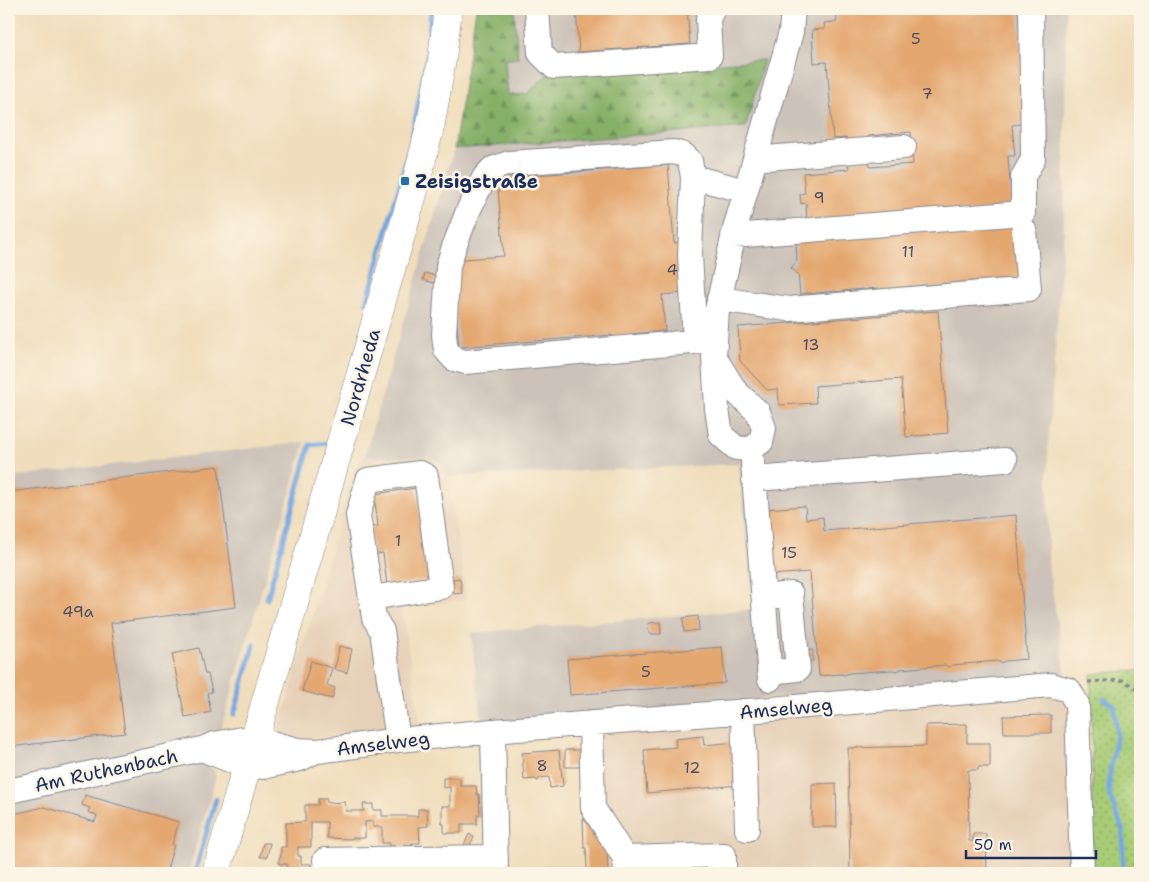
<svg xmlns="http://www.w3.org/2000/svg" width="1149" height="882" font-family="'Shantell Sans',sans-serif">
<defs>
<pattern id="grass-dots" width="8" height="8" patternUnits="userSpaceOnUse" patternTransform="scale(1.25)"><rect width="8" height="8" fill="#a8cc76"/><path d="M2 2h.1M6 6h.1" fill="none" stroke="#88a664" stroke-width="1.8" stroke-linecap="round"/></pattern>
<pattern id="forest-firs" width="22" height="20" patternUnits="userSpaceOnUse" patternTransform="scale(1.25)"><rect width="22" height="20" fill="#86b067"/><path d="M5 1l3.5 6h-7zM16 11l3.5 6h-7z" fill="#6d9058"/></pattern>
</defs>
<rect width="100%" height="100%" fill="#fcf5e5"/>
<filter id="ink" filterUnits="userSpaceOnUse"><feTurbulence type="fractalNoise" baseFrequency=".02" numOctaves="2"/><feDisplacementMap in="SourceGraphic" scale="10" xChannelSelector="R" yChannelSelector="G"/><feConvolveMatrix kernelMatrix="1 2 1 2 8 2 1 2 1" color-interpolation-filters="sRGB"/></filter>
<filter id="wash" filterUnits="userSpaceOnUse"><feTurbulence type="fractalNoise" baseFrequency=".0096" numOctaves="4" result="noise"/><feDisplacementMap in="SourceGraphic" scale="20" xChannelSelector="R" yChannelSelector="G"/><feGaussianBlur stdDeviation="1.12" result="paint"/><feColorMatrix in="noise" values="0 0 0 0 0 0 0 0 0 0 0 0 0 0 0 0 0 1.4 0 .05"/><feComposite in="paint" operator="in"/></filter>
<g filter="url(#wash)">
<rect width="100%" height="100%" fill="#f0ddbb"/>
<!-- built -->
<path fill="#e6d0b7" d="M364 457H427L440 461 448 477 467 599 402 609 421 728 288 740 279 730 355 468Z
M1052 692 1071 707 1074 873H587L586 848H584L582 733Z"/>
<!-- industrial -->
<path fill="#ccc2b9" d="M514 9H1066L1064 230 1048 447V565L1066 676 762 699 482 724 471 633 754 609 739 464 448 477 440 462 427 457H364L454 149 746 127 763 60 546 75 527 94 508 95 505 60 518 58Z
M305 442 221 729 196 734 201 763 210 766 214 771 216 777 188 873H9V477Z"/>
<!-- grass -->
<path fill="url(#grass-dots)" stroke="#627e6a" d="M1140 670V873H1093L1091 674Z"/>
<!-- forest -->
<path fill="url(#forest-firs)" stroke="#507062" d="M476 9H514L518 58 505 60 508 95 527 94 546 75 764 60 746 127 454 149Z"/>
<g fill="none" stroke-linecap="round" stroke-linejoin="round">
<!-- stream -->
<path stroke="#76a7e1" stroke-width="5" d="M367 303 411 143 427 56 431 9
M267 599 310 445 329 443 330 439
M1104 699 1114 706 1117 735 1109 777V793L1123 831V873
M234 714 254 645
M195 873 216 799"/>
</g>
<g id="blocks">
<!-- building -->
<path fill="#e4a76f" d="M576 9H687L690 44 579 52Z
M836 9H1018L1027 123 1012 125 1015 156H1008L1012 208 807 224 806 203 801 204 800 194 805 193 803 173 849 169 848 162 869 160 870 167 913 164 911 132 868 136V143L847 145 846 138 833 139 827 62 814 63 812 30 825 29 824 23 837 22Z
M668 165 674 243 681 242 685 293 662 295 665 331 630 334 631 344 612 346V335L459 347 452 260 504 256 497 178Z
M1018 223 1022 280 878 292V288L868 289 865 290 863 289 842 291 839 292 836 291 816 293 813 294 811 293 800 294 798 274 791 268 797 261 796 241Z
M425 273 436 276 434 283 423 280Z
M938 311 948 433 906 437 901 379 815 386 816 403 779 405 778 389 767 390 740 361 738 327Z
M218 466 236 607 111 623 125 733 9 747V492Z
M416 488 430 579 387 585 383 553 374 555 370 527 378 526 374 494Z
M805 506 806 519 823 517 824 531 1016 515 1027 659 1005 661 1001 663 997 661 953 665 949 667 945 665 901 669 897 671 893 670 849 673 845 675 841 674 819 676 810 572 771 575 766 509Z
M460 578 462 593 454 594 453 579Z
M698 616 699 630 684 632 683 618Z
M660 622 661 634H649L648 623Z
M339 646 352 649 347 673 334 669 337 660Z
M722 647 725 683 570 695 567 659Z
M199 648 205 674H208L212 692 207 693 211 712 185 717 172 654Z
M813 650V661L806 662 805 651Z
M311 661 332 668 327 685 335 688 332 699 302 691Z
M1051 715V733H1004L1003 716Z
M967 724V743H990V767H978V770H968L969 841H973V834H986L987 872H969V873H850L848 748 926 746V725Z
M703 736 704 745 736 742 740 785 647 793 644 750 676 747 675 739Z
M559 750 563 786 550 788 549 777 539 778V780L537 781 536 779 524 780 522 753Z
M565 750H582V767H565Z
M443 778H460V786H476L477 795 479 794 480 815H477V824H461V833H444V824H442V806H450V787L443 788Z
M836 783 837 827H812V784Z
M85 795 179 822 172 845H174L166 873H9V815L44 807 95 822 97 815 88 812 90 808 82 805Z
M318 799H327V803L345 802 346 811H364L363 804H373V810H382V816H418V809H427L428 826 419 827 420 843H411L412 846H390V843H382V827H373V821L365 822V838H352L351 839 327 838V822H311V847H298V856H301V864H311V873H287V864H279V857H281V847H286V823L305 822V805H318Z
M583 818 607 847 608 873H546V869H587L586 848H584Z
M469 834 474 837 469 847 464 845Z
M263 843H270L267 857H260Z
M445 869H462V873H445Z"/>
</g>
</g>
<g filter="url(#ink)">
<use href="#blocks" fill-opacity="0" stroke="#86868c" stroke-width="1"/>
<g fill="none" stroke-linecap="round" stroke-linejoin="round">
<defs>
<path id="minor" d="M537 9 540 53 554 67 710 56 708 19 713 9
M756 155 766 158 904 147
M693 177 746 191
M733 236 1023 213V177L1033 159 1031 9
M719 299 789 309 1029 289 1024 230
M695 341 690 255 693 177 690 161 684 155 674 152 509 163 492 169 484 178 468 211 454 247 448 266 444 335 446 350 454 359 465 362 715 340
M714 357 736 392 758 412 764 428 761 442 750 449 736 448 721 435 717 409 714 357 717 310 735 229 791 32 793 9
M753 463 770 679
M754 479 1005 460
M764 597 791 594 798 669 769 672
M371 598 441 587 426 476 420 473 368 480 358 515 374 618 382 631 398 740
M743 711 747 829
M591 723 593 808 625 858 626 873
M493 731 496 872
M202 749 237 763 262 767 300 759 312 753
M9 791 202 749 214 744 242 739 268 742 298 750 318 751 398 740 493 731 760 710 1051 685 1069 690 1077 704 1082 873
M625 858 724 855V873
M325 860 419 858 496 857"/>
<path id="major" d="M216 873 416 183 431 123 442 59 448 9"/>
</defs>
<!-- minor casing -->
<use href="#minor" stroke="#86868c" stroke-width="26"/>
<!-- major casing -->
<use href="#major" stroke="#86868c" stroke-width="29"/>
<!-- path -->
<path stroke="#86868c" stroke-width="3" stroke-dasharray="4 4" stroke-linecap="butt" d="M1088 682 1123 680 1138 690 1140 722"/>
<!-- minor -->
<use href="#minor" stroke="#fff" stroke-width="24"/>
<!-- major -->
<use href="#major" stroke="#fff" stroke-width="28"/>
</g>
</g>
<!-- markers -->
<rect fill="#1f6fb2" stroke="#fcf5e5" stroke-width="2" x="400" y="176" width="10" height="10" rx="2.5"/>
<g text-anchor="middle" stroke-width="5" stroke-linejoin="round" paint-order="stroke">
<!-- number labels -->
<g font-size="16" fill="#4d4d62">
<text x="916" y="44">5</text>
<text x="927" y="99">7</text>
<text x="819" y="203">9</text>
<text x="908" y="257">11</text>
<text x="672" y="275">4</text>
<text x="811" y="350">13</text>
<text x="398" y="546">1</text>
<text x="789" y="558">15</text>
<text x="78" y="617">49a</text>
<text x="646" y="677">5</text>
<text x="542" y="771">8</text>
<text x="692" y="773">12</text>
</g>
<!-- poi labels -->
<g font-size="19" font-weight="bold" fill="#1b2f5e" stroke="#fcf5e5" text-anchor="start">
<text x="415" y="188">Zeisigstraße</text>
</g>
<!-- street labels -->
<g font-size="19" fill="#1b2f5e" stroke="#fcf5e5">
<text transform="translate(360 377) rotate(-74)" y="7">Nordrheda</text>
<text transform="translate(786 708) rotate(-5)" y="7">Amselweg</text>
<text transform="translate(383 743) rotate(-7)" y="7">Amselweg</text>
<text transform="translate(106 770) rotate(-12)" y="7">Am Ruthenbach</text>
</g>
</g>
<!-- margin -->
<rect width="1149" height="882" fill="none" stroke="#fcf5e5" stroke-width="30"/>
<!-- scale -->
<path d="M966 850v8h130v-8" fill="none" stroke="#1b2f5e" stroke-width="2.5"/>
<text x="974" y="850" font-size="15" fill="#1b2f5e" stroke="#fcf5e5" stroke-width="4" paint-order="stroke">50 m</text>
</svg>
